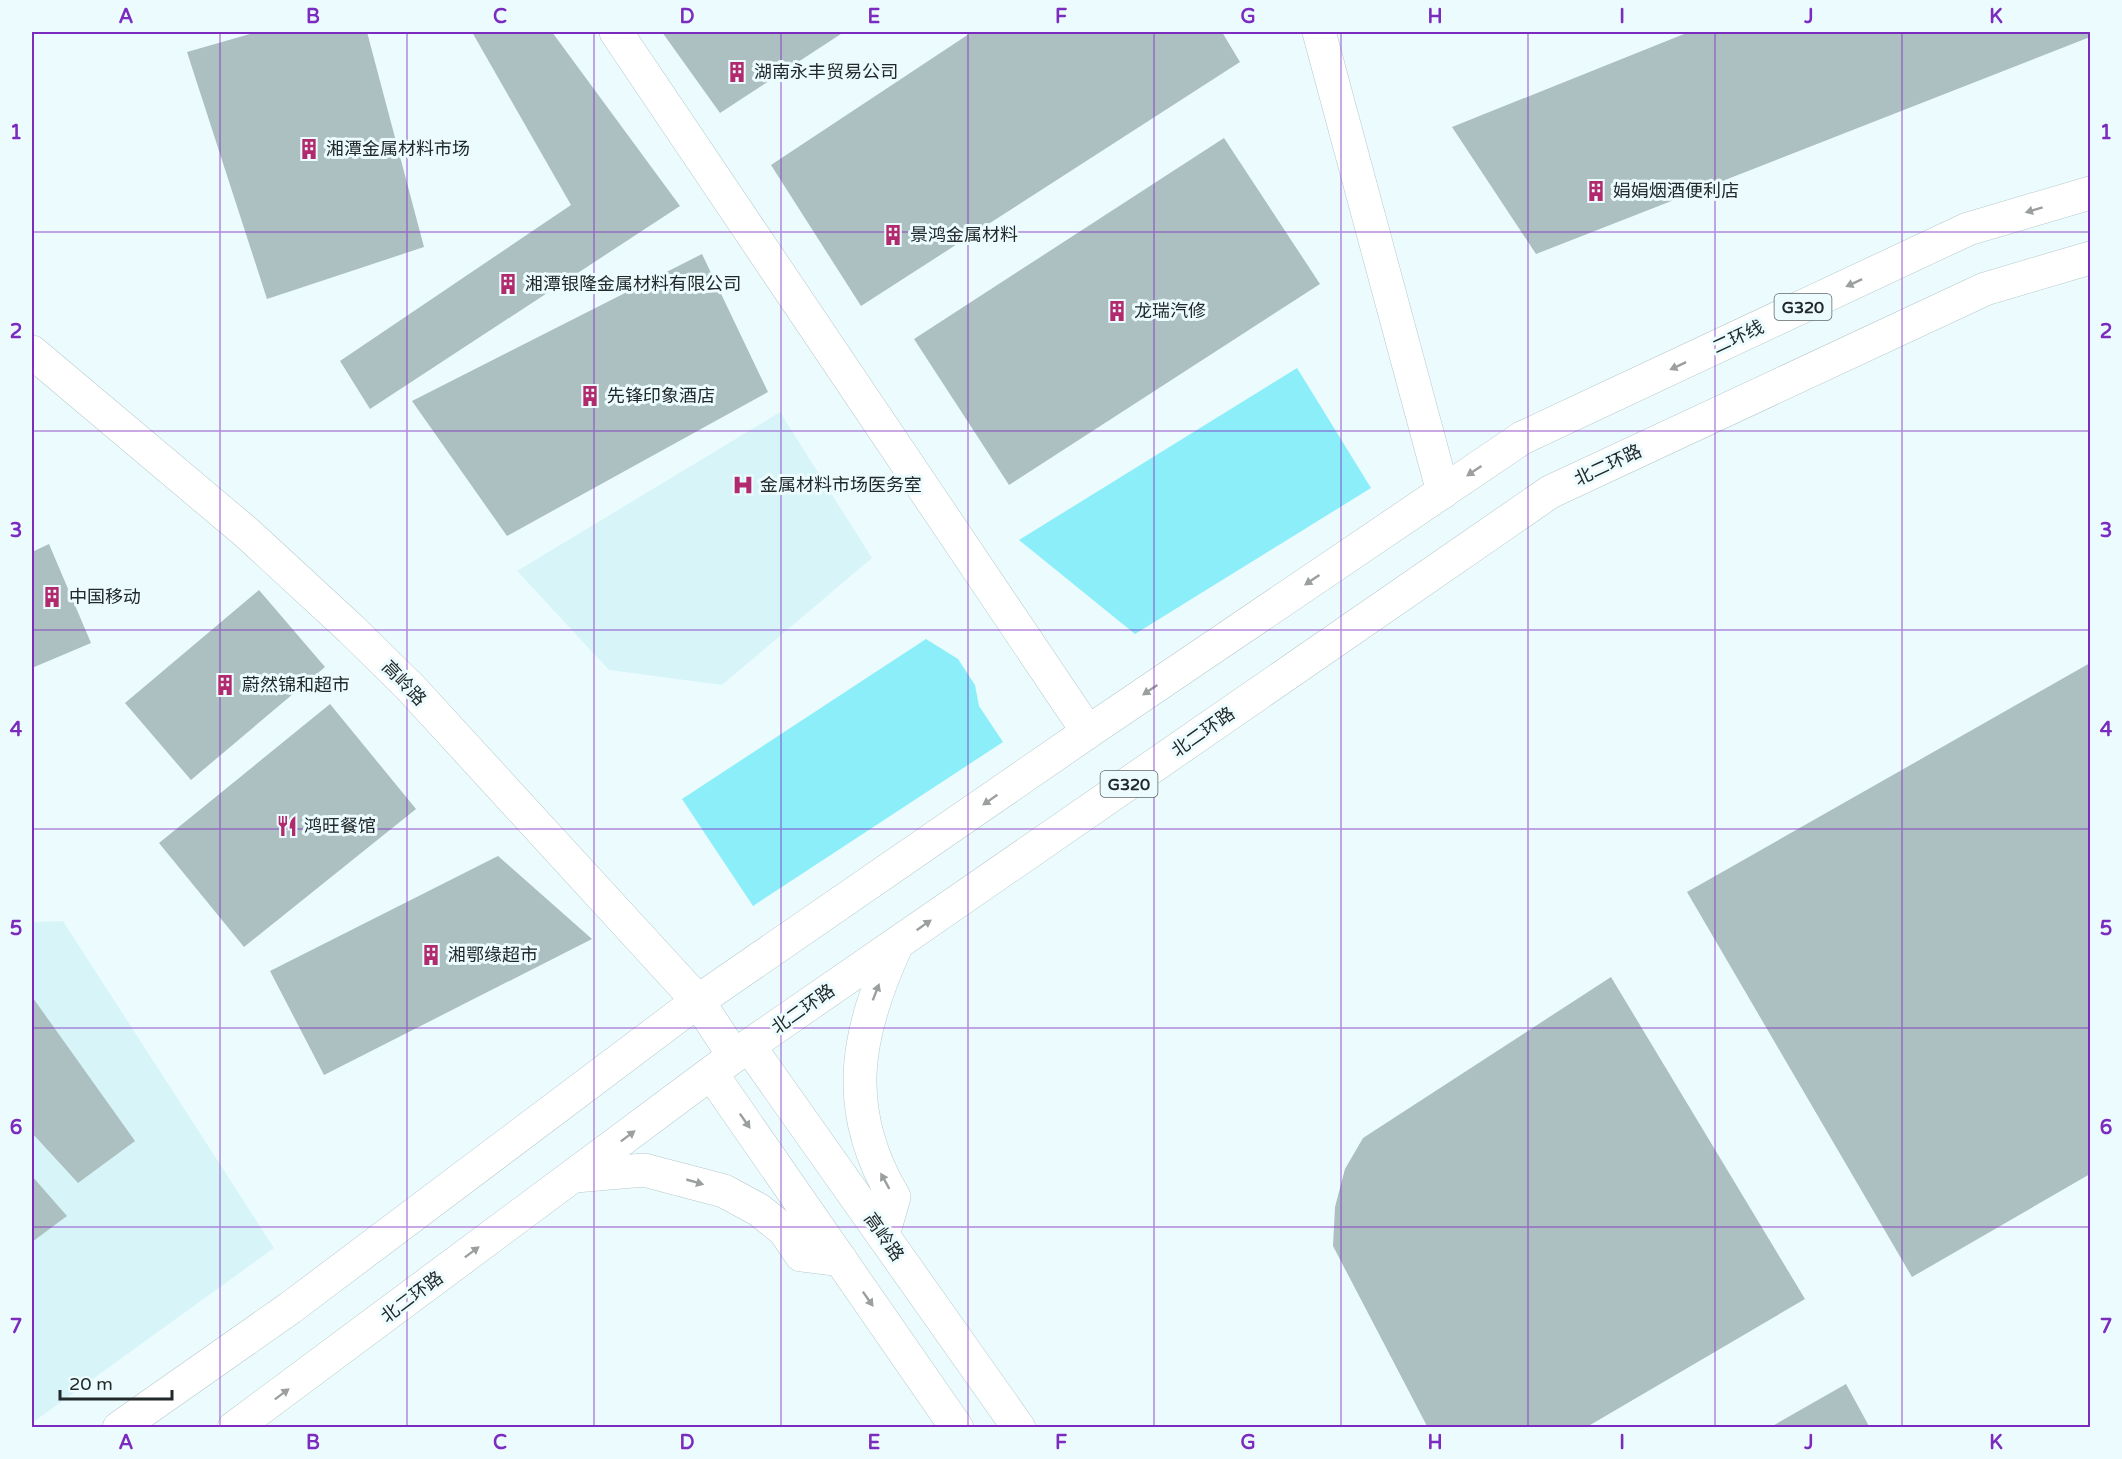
<svg xmlns="http://www.w3.org/2000/svg" width="2122" height="1459" font-family="'Varela Round','Noto Sans SC',sans-serif">
<rect width="100%" height="100%" fill="#ecfcfe"/>
<!-- built -->
<path fill="#d7f5f9" d="M780 412 872 558 722 685 609 670 517 571Z
M63 921 274 1248 32 1423V922Z"/>
<!-- green -->
<path fill="#8beef9" d="M1297 368 1371 488 1135 634 1019 540Z
M926 639 958 659 975 685 979 706 1003 742 753 906 682 799Z"/>
<!-- building -->
<path fill="#acbfc1" d="M257 32H367L424 247 267 299 187 52Z
M472 32H552L680 206 370 409 340 361 571 205Z
M662 32H844L720 113Z
M972 32H1222L1240 62 861 306 771 165Z
M1689 32H2090V37L1536 254 1452 127Z
M1224 138 1320 284 1009 485 914 339Z
M702 254 768 392 507 536 412 401Z
M49 544 91 643 32 668V552Z
M259 590 325 667 191 780 125 703Z
M2090 663V1174L1912 1277 1687 892Z
M330 704 416 809 244 947 159 843Z
M498 856 592 939 324 1075 270 971Z
M1611 977 1805 1299 1585 1428H1428L1333 1246 1335 1207 1345 1169 1363 1138Z
M33 998 135 1141 78 1183 32 1133Z
M32 1176 67 1216 32 1242Z
M1846 1384 1870 1428H1769Z"/>
<g fill="none" stroke-linecap="round" stroke-linejoin="round">
<defs>
<path id="minor" d="M616 32 1088 732
M1319 32 1443 492
M32 352 247 533 351 629 410 687 698 1001 734 1056"/>
<path id="primary" d="M749 1046 1019 1428
M711 1073 957 1428
M575 1176 644 1170 724 1191 759 1210 785 1231 801 1255 841 1260
M883 1235 894 1197C841 1108 856 1033 897 944"/>
<path id="trunk" d="M119 1428 290 1308 698 1001 1088 732 1522 438 1968 229 2090 193
M234 1428 734 1056 1550 492 1985 289 2090 258"/>
</defs>
<!-- minor casing -->
<use href="#minor" stroke="#b6c9cb" stroke-width="34"/>
<!-- primary casing -->
<use href="#primary" stroke="#b6c9cb" stroke-width="34"/>
<!-- trunk casing -->
<use href="#trunk" stroke="#b6c9cb" stroke-width="34"/>
<!-- minor -->
<use href="#minor" stroke="#fff" stroke-width="33"/>
<!-- primary -->
<use href="#primary" stroke="#fff" stroke-width="33"/>
<!-- trunk -->
<use href="#trunk" stroke="#fff" stroke-width="33"/>
</g>
<!-- one-way arrows -->
<defs><path id="oneway-solid" d="M-6-.8H1V-3.2L6.5 0L1 3.2V.8H-6Z" transform="scale(1.5)"/></defs>
<g fill="#9c9f9f">
<use href="#oneway-solid" transform="translate(2034 210) rotate(163)"/>
<use href="#oneway-solid" transform="translate(1854 283) rotate(155)"/>
<use href="#oneway-solid" transform="translate(1678 366) rotate(155)"/>
<use href="#oneway-solid" transform="translate(1474 471) rotate(146)"/>
<use href="#oneway-solid" transform="translate(1312 580) rotate(146)"/>
<use href="#oneway-solid" transform="translate(1150 690) rotate(146)"/>
<use href="#oneway-solid" transform="translate(990 800) rotate(145)"/>
<use href="#oneway-solid" transform="translate(924 925) rotate(-35)"/>
<use href="#oneway-solid" transform="translate(876 992) rotate(-69)"/>
<use href="#oneway-solid" transform="translate(745 1121) rotate(55)"/>
<use href="#oneway-solid" transform="translate(628 1136) rotate(-37)"/>
<use href="#oneway-solid" transform="translate(885 1181) rotate(-119)"/>
<use href="#oneway-solid" transform="translate(695 1182) rotate(16)"/>
<use href="#oneway-solid" transform="translate(472 1252) rotate(-37)"/>
<use href="#oneway-solid" transform="translate(868 1299) rotate(55)"/>
<use href="#oneway-solid" transform="translate(282 1394) rotate(-37)"/>
</g>
<!-- grid -->
<path fill="none" stroke="#7b2cbf" stroke-width="1.5" stroke-opacity="0.55" d="M220 32V1428M407 32V1428M594 32V1428M781 32V1428M968 32V1428M1154 32V1428M1341 32V1428M1528 32V1428M1715 32V1428M1902 32V1428M32 232H2090M32 431H2090M32 630H2090M32 829H2090M32 1028H2090M32 1227H2090"/>
<!-- icons -->
<defs>
<symbol id="building-bare" viewBox="-9 -9 18 18"><path d="M-4-6H4V6H1V3H-1V6H-4ZM-2.5-4.3h1.7v1.8h-1.7ZM.8-4.3h1.7v1.8H.8ZM-2.5-1h1.7V.8h-1.7ZM.8-1h1.7V.8H.8Z" fill="#b12a6d" stroke="#ecfcfe" stroke-width="2.5" paint-order="stroke"/></symbol>
<symbol id="hospital-bare" viewBox="-9 -9 18 18"><path d="M-5-5h3v3.5h4V-5h3V5h-3V1.5h-4V5h-3Z" fill="#b12a6d" stroke="#ecfcfe" stroke-width="2.5" paint-order="stroke"/></symbol>
<symbol id="restaurant-bare" viewBox="-9 -9 18 18"><path d="M-5-6h1v4h1v-4h1v4h1v-4h1v5L-1.5 .5V6h-2V.5L-5-1ZM5-6V6H3V1.5H1.5Q1.5-4 5-6Z" fill="#b12a6d" stroke="#ecfcfe" stroke-width="2.5" paint-order="stroke"/></symbol>
</defs>
<g fill-rule="evenodd">
<use href="#building-bare" x="722" y="57" width="30" height="30"/>
<use href="#building-bare" x="294" y="134" width="30" height="30"/>
<use href="#building-bare" x="1581" y="176" width="30" height="30"/>
<use href="#building-bare" x="878" y="220" width="30" height="30"/>
<use href="#building-bare" x="493" y="269" width="30" height="30"/>
<use href="#building-bare" x="1102" y="296" width="30" height="30"/>
<use href="#building-bare" x="575" y="381" width="30" height="30"/>
<use href="#hospital-bare" x="728" y="470" width="30" height="30"/>
<use href="#building-bare" x="37" y="582" width="30" height="30"/>
<use href="#building-bare" x="210" y="670" width="30" height="30"/>
<use href="#restaurant-bare" x="272" y="811" width="30" height="30"/>
<use href="#building-bare" x="416" y="940" width="30" height="30"/>
</g>
<g text-anchor="middle" stroke-width="6" stroke-linejoin="round" paint-order="stroke">
<!-- shield labels -->
<g fill="#ecfcfe" stroke="#5f686a" stroke-width="1.5">
<rect x="1774.5" y="294" width="57" height="26" rx="4.5"/>
<rect x="1100.5" y="771" width="57" height="26" rx="4.5"/>
</g>
<g font-size="16" font-weight="bold" fill="#22292a">
<text x="1803" y="313">G320</text>
<text x="1129" y="790">G320</text>
</g>
<!-- poi labels -->
<g font-size="18" fill="#22292a" stroke="#ecfcfe" text-anchor="start">
<text x="754" y="78">湖南永丰贸易公司</text>
<text x="326" y="155">湘潭金属材料市场</text>
<text x="1613" y="197">娟娟烟酒便利店</text>
<text x="910" y="241">景鸿金属材料</text>
<text x="525" y="290">湘潭银隆金属材料有限公司</text>
<text x="1134" y="317">龙瑞汽修</text>
<text x="607" y="402">先锋印象酒店</text>
<text x="760" y="491">金属材料市场医务室</text>
<text x="69" y="603">中国移动</text>
<text x="242" y="691">蔚然锦和超市</text>
<text x="304" y="832">鸿旺餐馆</text>
<text x="448" y="961">湘鄂缘超市</text>
</g>
<!-- street labels -->
<g font-size="18" fill="#22292a" stroke="#ecfcfe">
<text transform="translate(1738 337) rotate(-25)" y="6">二环线</text>
<text transform="translate(1608 465) rotate(-25)" y="6">北二环路</text>
<text transform="translate(404 683) rotate(46)" y="6">高岭路</text>
<text transform="translate(1203 732) rotate(-35)" y="6">北二环路</text>
<text transform="translate(803 1009) rotate(-35)" y="6">北二环路</text>
<text transform="translate(884 1237) rotate(55)" y="6">高岭路</text>
<text transform="translate(412 1297) rotate(-37)" y="6">北二环路</text>
</g>
</g>
<!-- border -->
<rect width="2122" height="1459" fill="none" stroke="#ecfcfe" stroke-width="66"/>
<!-- scale -->
<path d="M60 1390v9h112v-9" fill="none" stroke="#22292a" stroke-width="3"/>
<text x="69" y="1390" font-size="18" fill="#22292a" stroke="#ecfcfe" stroke-width="4.5" paint-order="stroke">20 m</text>
<rect x="33" y="33" width="2056" height="1393" fill="none" stroke="#7b2cbf" stroke-width="2"/>
<g font-size="20" text-anchor="middle" font-weight="bold" fill="#7b2cbf">
<text x="126" y="23">A</text>
<text x="313" y="23">B</text>
<text x="500" y="23">C</text>
<text x="687" y="23">D</text>
<text x="874" y="23">E</text>
<text x="1061" y="23">F</text>
<text x="1248" y="23">G</text>
<text x="1435" y="23">H</text>
<text x="1622" y="23">I</text>
<text x="1809" y="23">J</text>
<text x="1996" y="23">K</text>
<text x="16" y="139">1</text>
<text x="2106" y="139">1</text>
<text x="16" y="338">2</text>
<text x="2106" y="338">2</text>
<text x="16" y="537">3</text>
<text x="2106" y="537">3</text>
<text x="16" y="736">4</text>
<text x="2106" y="736">4</text>
<text x="16" y="935">5</text>
<text x="2106" y="935">5</text>
<text x="16" y="1134">6</text>
<text x="2106" y="1134">6</text>
<text x="16" y="1333">7</text>
<text x="2106" y="1333">7</text>
<text x="126" y="1449">A</text>
<text x="313" y="1449">B</text>
<text x="500" y="1449">C</text>
<text x="687" y="1449">D</text>
<text x="874" y="1449">E</text>
<text x="1061" y="1449">F</text>
<text x="1248" y="1449">G</text>
<text x="1435" y="1449">H</text>
<text x="1622" y="1449">I</text>
<text x="1809" y="1449">J</text>
<text x="1996" y="1449">K</text>
</g>
</svg>
